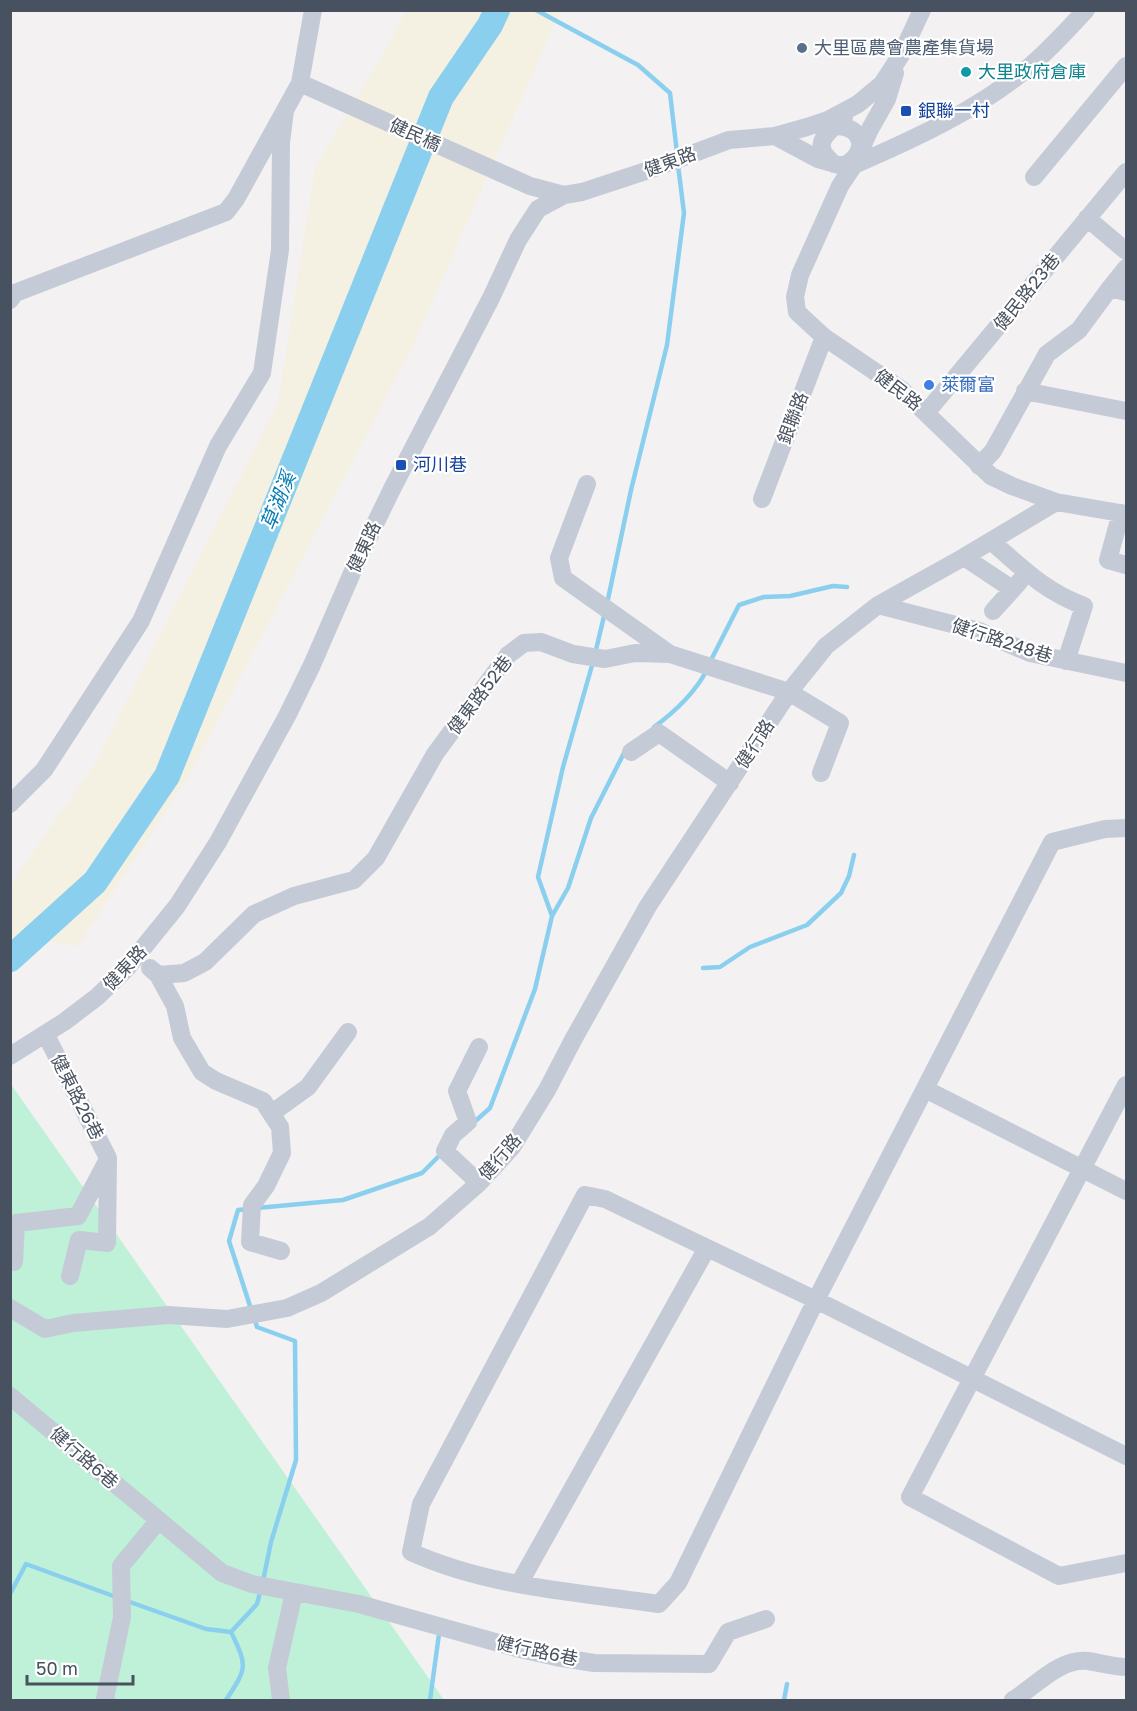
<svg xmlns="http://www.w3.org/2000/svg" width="1137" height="1711" font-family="'Golos Text','Noto Sans TC',sans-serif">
<rect width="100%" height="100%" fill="#f3f1f1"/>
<!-- green -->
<path fill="#bff1d8" d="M10 1083 444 1700H11Z"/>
<!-- sand -->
<path fill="#f4f0e2" d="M406 11H560L414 343 188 778 78 946 11 936V884L94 765 278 403 315 168 389 44Z"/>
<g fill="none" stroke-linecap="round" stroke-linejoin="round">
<!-- stream -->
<path stroke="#8bcfef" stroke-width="4.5" d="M536 10 638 65 670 93 677 153
M607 604 631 490 667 345 684 213 678 165
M595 654 605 612
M710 662 739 605 764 597 790 596 833 586 847 587
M654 727C676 711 694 694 707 670
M552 916 568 888 591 818 625 751
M703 968 720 967 750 947 807 925 841 893 849 876 854 855
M472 1124 490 1108 535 989 552 916 538 877 563 767 593 662
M257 1208 343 1200 422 1173 442 1153
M248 1209 238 1210 229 1241 251 1309
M254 1317 257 1327 295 1341 296 1460 271 1542 263 1581
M10 1594 26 1564 116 1597
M127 1601 206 1629 231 1632 257 1604 261 1589
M226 1700C247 1668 248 1667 231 1632
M430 1700 439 1634
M784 1700 787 1684"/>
<!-- river -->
<path stroke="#8bcfef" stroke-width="26" d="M10 959 95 882 167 776 441 97 490 25 497 10"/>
<!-- minor -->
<path stroke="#c4cbd6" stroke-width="18" d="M895 73 887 99 869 131 854 165 840 186 800 275 795 297 797 312 824 337 902 390 991 476 1012 486 1056 502 1126 514
M300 83 530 186 564 195
M775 136 818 159 843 166C868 155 866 126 835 126
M834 164C809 144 827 133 844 118
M854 165C912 140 973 112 1023 72 1046 54 1066 31 1086 10
M1034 177 1126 66
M1087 218 1126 251
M1110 288 1126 268
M10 300 15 293 226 212 236 199 300 83 313 10
M1025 391 1126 411
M926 413 1126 172
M979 466 993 451 1047 354 1079 330 1110 288 1126 292
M587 484 559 558 563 578 670 654
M762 499 824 337
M1121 513 1108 560 1126 565
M991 541C1022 568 1044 591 1084 606L1066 661
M964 557 1012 589
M878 605 979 631 1030 653 1126 673
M993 611 1020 581
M631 752 659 733 730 783
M10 804 44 770 141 621 218 446 262 373 280 250 281 143 285 110
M1126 828 1105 829 1052 842 816 1300 678 1583 659 1604C576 1592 488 1587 411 1552L421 1504 585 1195 605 1199 816 1300 1126 1456
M150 968 158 975 175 1006 182 1038 202 1072 216 1081 263 1101 280 1127 282 1153 266 1186 252 1205 250 1242 281 1251
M158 975 184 973 205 962 254 914 294 896 354 880 376 858 435 754 508 655 524 643 541 642 573 654 605 659 635 653 670 654 789 692 840 723 821 773
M46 1035 108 1158 107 1243 79 1240 70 1276
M479 1047 457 1091 468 1122 453 1135 445 1151 479 1183
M10 1056 64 1022 97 997 126 969 177 906 218 842 287 716 312 665 359 557 392 489 491 298 518 240 538 209 564 195 582 192 649 170 729 140 775 136 807 127 828 120 858 104 882 84 901 55 922 10
M1126 1085 910 1497 1059 1576 1126 1563
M925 1089 1126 1191
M272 1113 308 1087 348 1032
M14 1262 16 1223 78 1216 106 1163
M10 1308 45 1329 73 1323 168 1315 227 1319 287 1308 321 1293 430 1226 479 1183 512 1147 547 1090 573 1040 648 906 789 692 826 646 878 605 964 557 1056 502
M10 1396 222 1573 252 1584 359 1604 520 1649 556 1657 594 1663 709 1664 728 1632 766 1619
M519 1584 707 1248
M106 1700 105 1699 122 1617 121 1566 158 1521
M281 1700 277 1668 294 1593
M1013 1700C1036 1686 1059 1658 1088 1661 1102 1663 1113 1667 1126 1667"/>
</g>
<!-- markers -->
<circle fill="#5c6f8a" stroke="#fff" stroke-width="2" cx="802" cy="48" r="6"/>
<circle fill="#0f9aa8" stroke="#fff" stroke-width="2" cx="966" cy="72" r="6"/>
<g fill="#1a4fb4" stroke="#fff" stroke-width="2">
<rect x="900" y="105" width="12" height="12" rx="3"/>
<rect x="395" y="459" width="12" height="12" rx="3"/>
</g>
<circle fill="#3f7fe0" stroke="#fff" stroke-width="2" cx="929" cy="385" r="6"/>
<g text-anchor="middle" stroke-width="4.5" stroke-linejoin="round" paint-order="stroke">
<!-- service labels -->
<g font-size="18" fill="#4e5e75" stroke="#fff" text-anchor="start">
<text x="814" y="54">大里區農會農產集貨場</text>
</g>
<!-- culture labels -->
<g font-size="18" fill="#0d838f" stroke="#fff" text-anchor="start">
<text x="978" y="78">大里政府倉庫</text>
</g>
<!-- transit labels -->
<g font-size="18" fill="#164399" stroke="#fff" text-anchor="start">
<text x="918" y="117">銀聯一村</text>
<text x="413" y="471">河川巷</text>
</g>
<!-- street labels -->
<g font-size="18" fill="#48515f" stroke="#fff">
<text transform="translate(415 135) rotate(24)" y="6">健民橋</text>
<text transform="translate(670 162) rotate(-20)" y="6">健東路</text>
<text transform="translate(1027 292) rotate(-51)" y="6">健民路23巷</text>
<text transform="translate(898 390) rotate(38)" y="6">健民路</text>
<text transform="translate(793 418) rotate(-69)" y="6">銀聯路</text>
<text transform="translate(364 547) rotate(-65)" y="6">健東路</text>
<text transform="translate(1002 641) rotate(18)" y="6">健行路248巷</text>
<text transform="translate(480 695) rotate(-53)" y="6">健東路52巷</text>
<text transform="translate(755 744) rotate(-57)" y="6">健行路</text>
<text transform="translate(125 968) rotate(-47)" y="6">健東路</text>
<text transform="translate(77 1097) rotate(63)" y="6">健東路26巷</text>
<text transform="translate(500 1157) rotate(-50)" y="6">健行路</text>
<text transform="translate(84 1458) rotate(41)" y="6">健行路6巷</text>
<text transform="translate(537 1651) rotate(12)" y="6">健行路6巷</text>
</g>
<!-- shop labels -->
<g font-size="18" fill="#366cbe" stroke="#fff" text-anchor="start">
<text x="941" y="391">萊爾富</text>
</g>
<!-- water labels -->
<g font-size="20" font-style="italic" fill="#087cb2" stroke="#fff">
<text transform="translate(278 501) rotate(-68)" y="7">草湖溪</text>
</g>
</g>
<!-- border -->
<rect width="1137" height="1711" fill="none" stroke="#48515f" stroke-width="24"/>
<!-- scale -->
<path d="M27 1675v9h106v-9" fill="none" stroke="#48515f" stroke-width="3"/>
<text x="36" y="1675" font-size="18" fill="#48515f" stroke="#ffffff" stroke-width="4.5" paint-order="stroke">50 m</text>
</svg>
